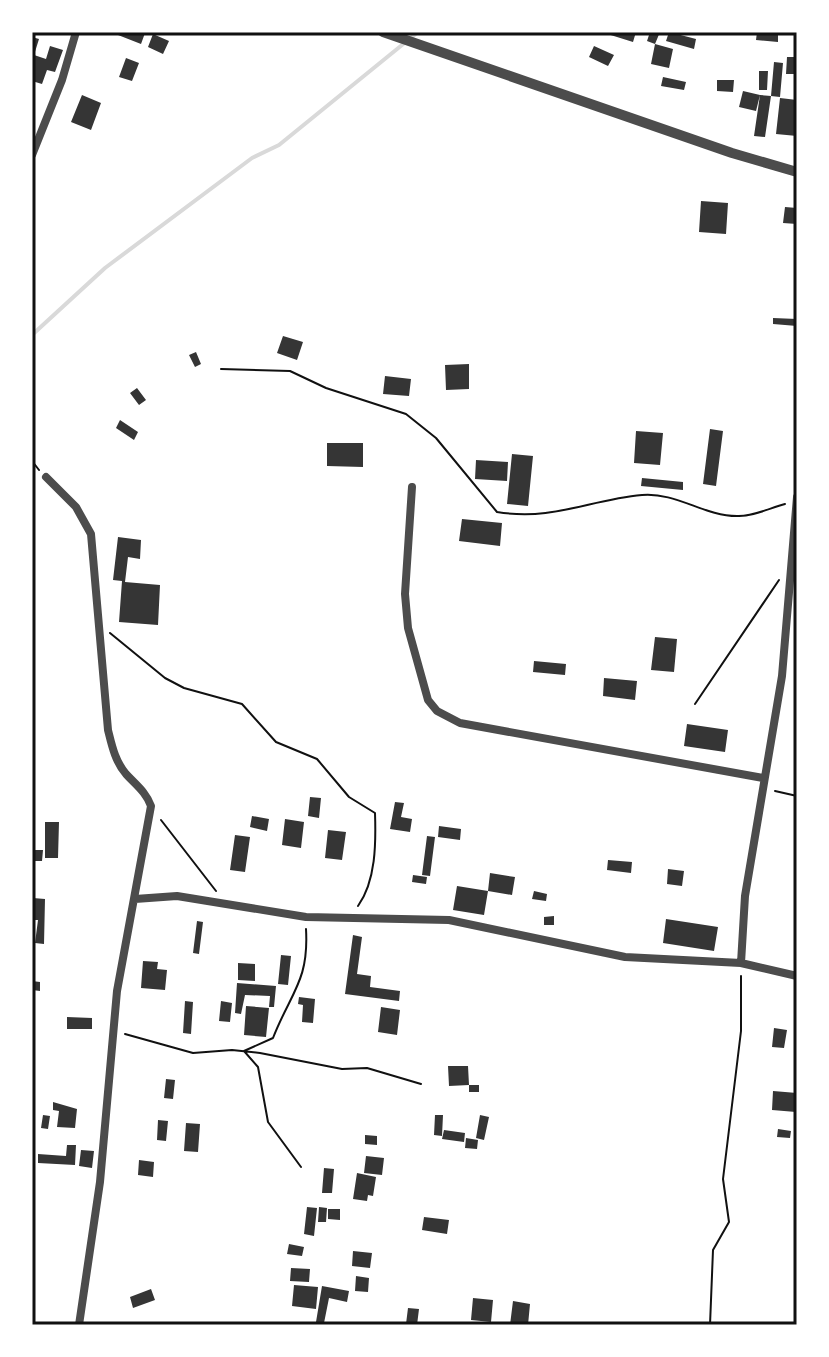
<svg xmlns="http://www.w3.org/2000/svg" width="829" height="1357" font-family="'Zilla Slab',serif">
<rect width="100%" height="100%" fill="#fff"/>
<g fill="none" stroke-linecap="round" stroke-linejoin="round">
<!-- stream -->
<path stroke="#d9d9d9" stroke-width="4" d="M32 335 105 268 252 158 279 145 418 32"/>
</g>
<!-- building -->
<path fill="#353535" d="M119 32H141L145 33 141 44 118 35Z
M601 32H636L633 42Z
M650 32H660L655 44 647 41Z
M669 32 696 39 694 49 666 41Z
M757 32H778V42L756 40Z
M153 34 169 41 163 54 148 47Z
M32 37 39 39 34 55 46 59 50 46 63 50 55 72 47 70 42 84 32 81Z
M655 44 673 49 669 68 651 64Z
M594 46 614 55 608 66 589 57Z
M787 57H797V74H786Z
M126 58 139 63 132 81 119 77Z
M774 62 783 63 780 97 771 96Z
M759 71H768L767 90H759Z
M663 77 686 82 684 90 661 86Z
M717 80H734L733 92 717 91Z
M743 91 760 95 756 111 739 107Z
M82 95 101 103 91 130 71 122Z
M760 95 771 96 765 137 754 136Z
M780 98 797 100V136L776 134Z
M701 201 728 203 726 234 699 232Z
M785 207 797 208V224L783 223Z
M773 318 797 319V326L773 324Z
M283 336 303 342 297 360 277 353Z
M196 352 201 364 195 367 189 355Z
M469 364V389L446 390 445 365Z
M385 376 411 379 409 396 383 394Z
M137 388 146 400 139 405 130 393Z
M120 420 138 432 134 440 116 428Z
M710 429 723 431 716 486 703 484Z
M636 431 663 433 660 465 634 463Z
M327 443H363V467L327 466Z
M512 454 533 456 528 506 507 504Z
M476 460 508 462 507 481 475 479Z
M642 478 683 482V490L641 486Z
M462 519 502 523 500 546 459 541Z
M118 537 141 540 140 559 128 557 125 582 160 585 158 625 119 622 122 581 113 580Z
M655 637 677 639 674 672 651 670Z
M534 661 566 664 565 675 533 672Z
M604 678 637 681 635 700 603 696Z
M687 724 728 730 725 752 684 746Z
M310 797 321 798 319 818 308 816Z
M395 802 404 803 401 817 412 819 410 832 390 829Z
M252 816 269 819 267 831 250 827Z
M285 819 304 822 301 848 282 845Z
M45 822H59L58 858H45Z
M439 826 461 829 460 840 438 837Z
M328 830 346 832 342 860 325 858Z
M235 835 250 837 245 872 230 870Z
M427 836 435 837 430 876 422 875Z
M32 850H43L42 861H32Z
M608 860 632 862 631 873 607 870Z
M668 869 684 871 682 886 667 884Z
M490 873 515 877 512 895 488 891Z
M413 875 427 877 426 884 412 882Z
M457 886 488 891 484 915 453 910Z
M534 891 547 894 546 901 532 899Z
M33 898 45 899 44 944 35 943 38 920H32Z
M554 916V925H544V917Z
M666 919 718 927 714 951 663 943Z
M197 921 203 922 199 954 193 953Z
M353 935 362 937 357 974 371 976 370 987 400 991 399 1001 345 994Z
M281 955 291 956 288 985 278 984Z
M143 961 158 962 157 969 167 970 165 990 141 988Z
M238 963 255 964V981L238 980Z
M32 981 40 982V991L32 990Z
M237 983 276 986 274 1007H269L270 996 245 995 241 1014 235 1013Z
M299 997 315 999 313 1023 302 1022 303 1005 298 1004Z
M185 1001 193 1002 191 1034 183 1033Z
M221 1001 232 1003 230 1022 219 1021Z
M246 1006 269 1008 266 1037 244 1035Z
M381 1007 400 1010 397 1035 378 1032Z
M67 1017 92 1018V1029H67Z
M774 1028 787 1030 784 1048 772 1047Z
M448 1066H468L469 1085 449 1086Z
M166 1079 175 1080 173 1099 164 1098Z
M469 1085H479V1092H469Z
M773 1091 797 1093 796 1112 772 1110Z
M53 1102 77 1109 75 1128 57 1127 59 1111 53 1110Z
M43 1115 50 1116 48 1129 41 1128Z
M435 1115H443L442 1136 434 1135Z
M480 1115 489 1117 484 1140 476 1138Z
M158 1120 168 1121 166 1141 157 1140Z
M186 1123 200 1124 198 1152 184 1151Z
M778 1129 791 1131 790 1138 777 1137Z
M444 1130 465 1133 464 1142 442 1139Z
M365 1135 377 1136V1145L365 1144Z
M466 1138 478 1140 477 1149 465 1148Z
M67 1145H76L75 1165 38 1163V1154L66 1156Z
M81 1150 94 1151 92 1168 79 1166Z
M366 1156 384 1158 382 1175 364 1173Z
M139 1160 154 1162 153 1177 138 1175Z
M324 1168 334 1169 332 1193H322Z
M357 1173 376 1177 373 1196 368 1195 367 1201 353 1199Z
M307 1207 317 1208 314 1236 304 1234Z
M319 1207 327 1208 326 1222H318Z
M328 1209H340V1220L328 1219Z
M424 1217 449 1220 447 1234 422 1230Z
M289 1244 304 1247 302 1256 287 1254Z
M353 1251 372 1253 370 1268 352 1266Z
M291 1268 310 1269 309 1282 290 1281Z
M356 1276 369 1278 368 1292 355 1291Z
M294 1285 318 1287 316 1309 292 1306Z
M322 1286 349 1291 347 1302 329 1298 324 1323 316 1322Z
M151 1289 155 1300 133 1308 130 1297Z
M473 1298 493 1300 491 1322 471 1320Z
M513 1301 530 1304 528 1325H510Z
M408 1308 419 1309 417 1325 406 1324Z"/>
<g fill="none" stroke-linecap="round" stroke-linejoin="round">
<!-- path -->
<path stroke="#111" stroke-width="2" d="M221 369 290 371 326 388 406 414 436 438 497 512C554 521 588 500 642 495 676 492 704 516 737 516 752 517 770 508 785 504
M32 461 39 470
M110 633 165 678 184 688 242 704 276 742 317 759 349 797 375 813C376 843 376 881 358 906
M695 704 779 580
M775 791 797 796
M161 820 216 891
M125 1034 193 1053 232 1050 260 1053 342 1069 367 1068 421 1084
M301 1167 268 1122 258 1067 244 1051 273 1038C291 992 309 981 306 929
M710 1325 713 1250 729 1222 723 1179 741 1031V976"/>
<!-- minor -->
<path stroke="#4c4c4c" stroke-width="8" d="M32 155 62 80 76 32
M46 477 76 507 91 534 108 730C112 746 115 761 126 774 136 785 146 792 151 806L117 991 100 1182 79 1325
M412 487 405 594 408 628 428 700 437 711 460 723 763 778
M135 899 177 896 306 917 449 920 625 957 741 963 797 976
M741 963 745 896 782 676 797 497"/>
<!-- tertiary -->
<path stroke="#4c4c4c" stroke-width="10" d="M383 32 732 153 797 172"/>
</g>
<!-- border -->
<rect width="829" height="1357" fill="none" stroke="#ffffff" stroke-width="68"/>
<rect x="34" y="34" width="761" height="1289" fill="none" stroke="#111" stroke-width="3"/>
</svg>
